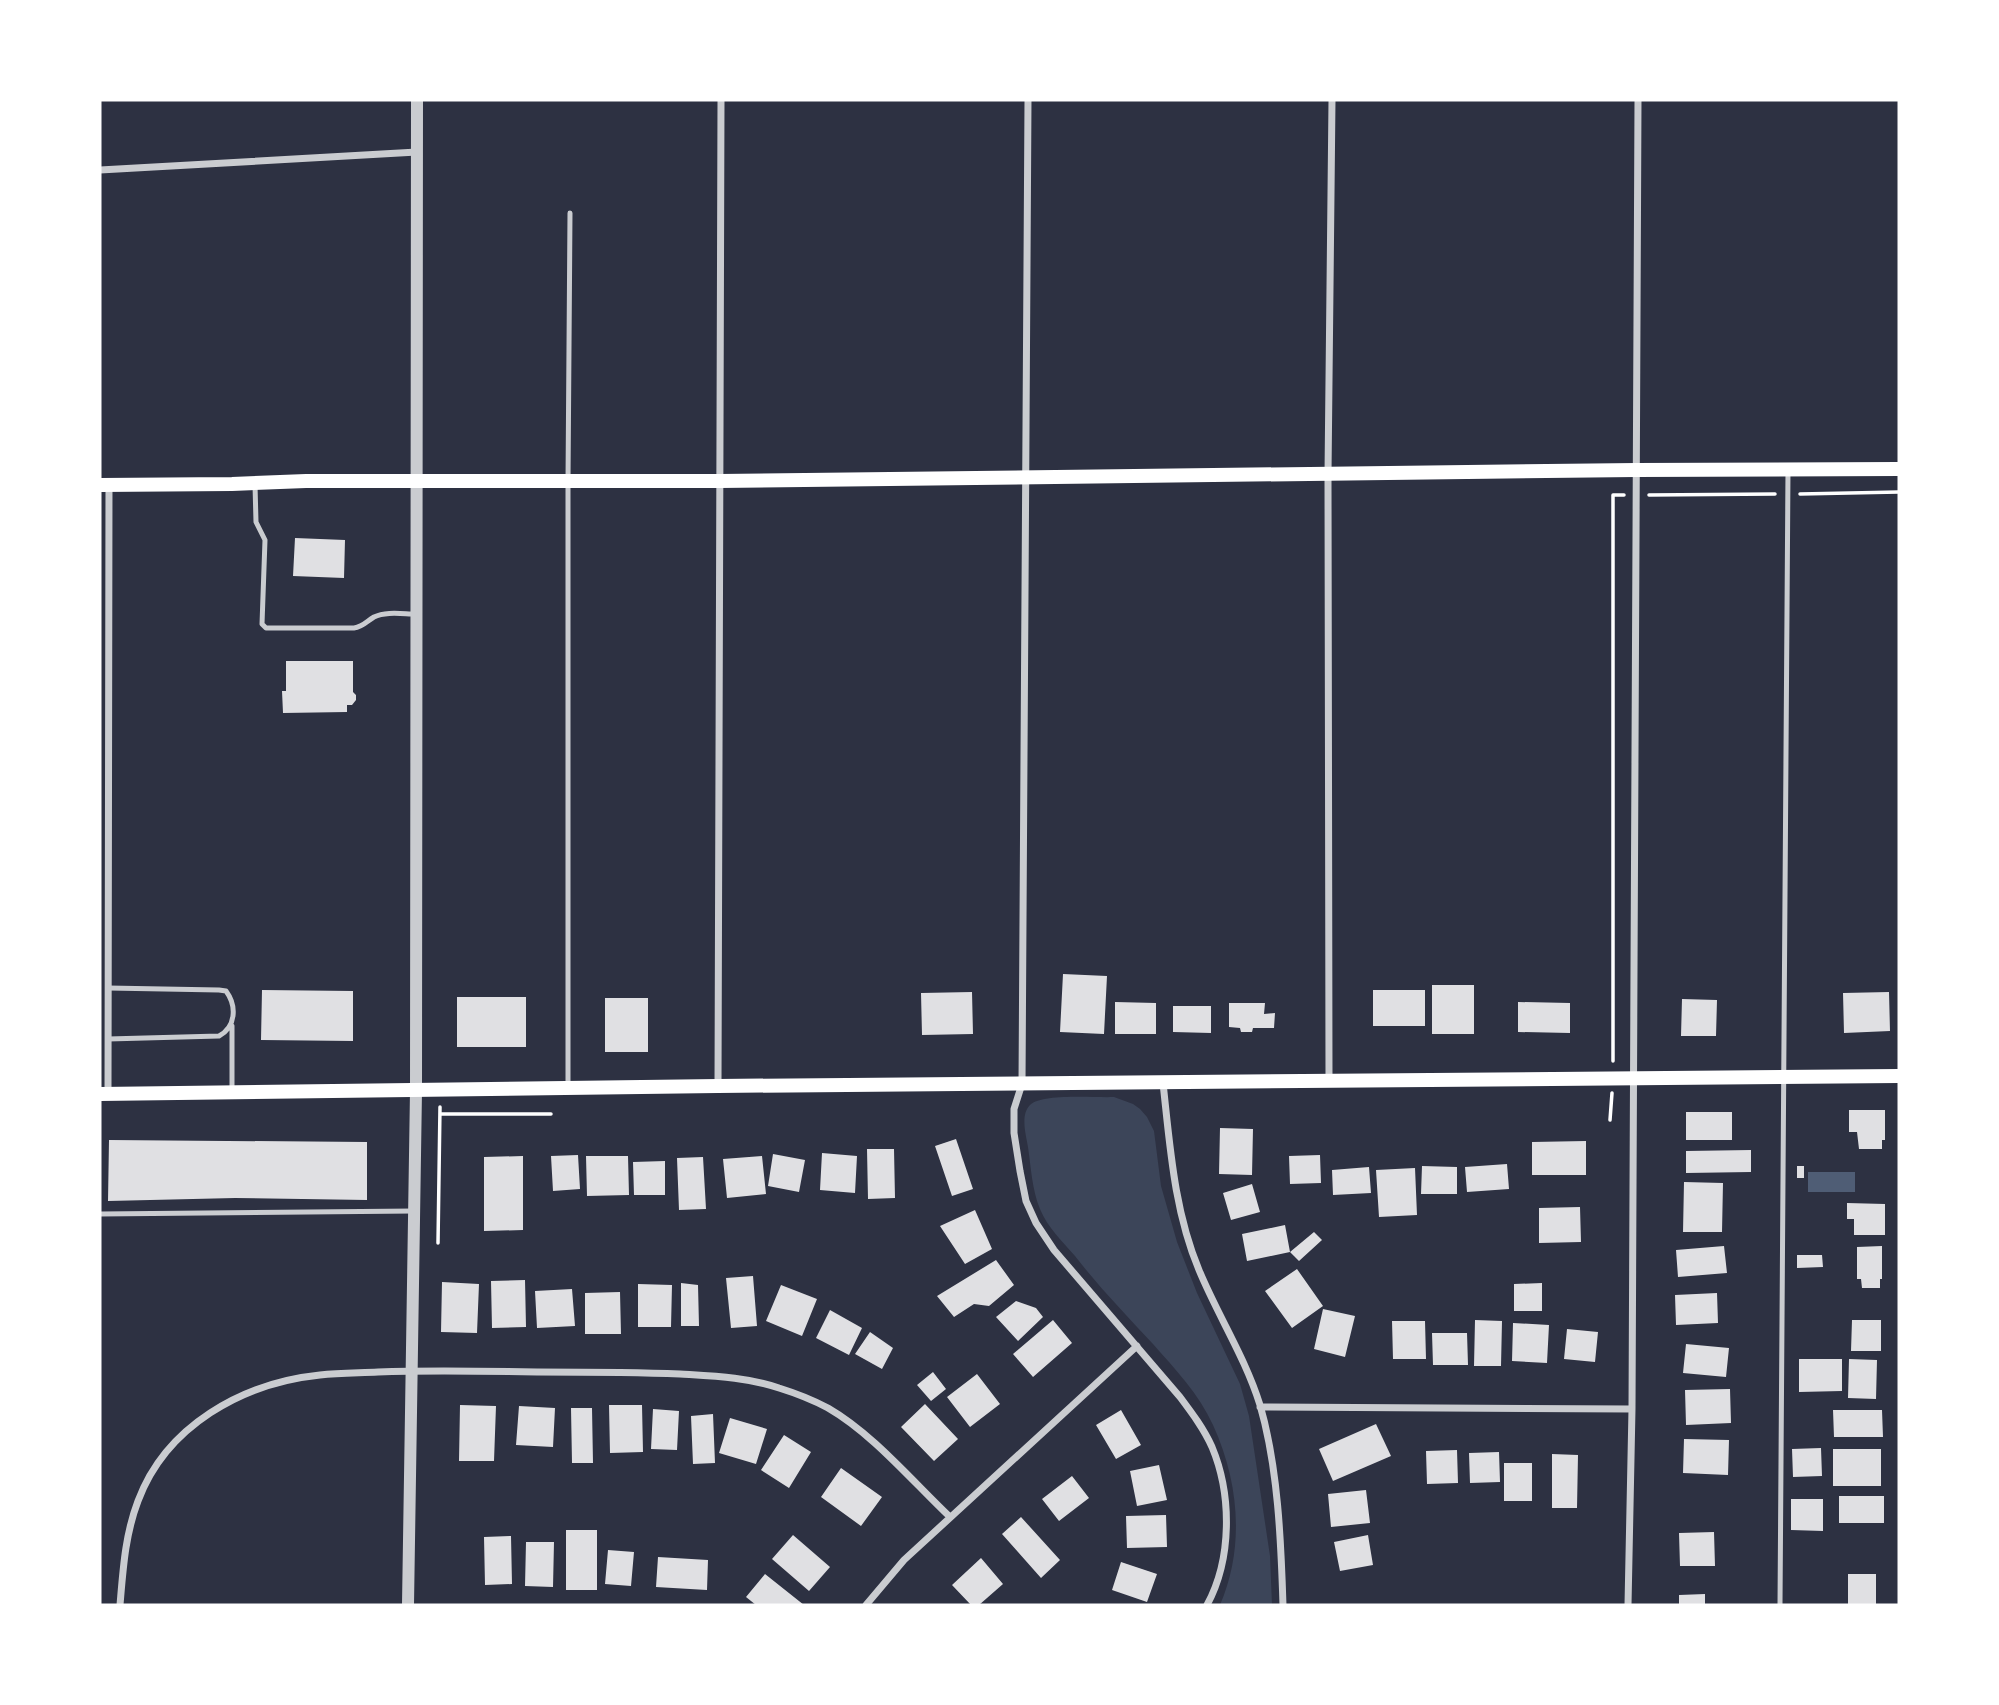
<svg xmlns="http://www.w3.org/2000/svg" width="1999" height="1705" font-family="Roboto,sans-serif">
<rect width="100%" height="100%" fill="#2d3142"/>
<!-- green -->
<path fill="#3c4559" d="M1114 1097 1133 1104 1140 1109 1147 1117 1154 1131 1161 1186 1177 1242 1197 1293 1240 1384 1249 1416 1270 1556 1272 1605H1220C1245 1547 1239 1482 1213 1425 1199 1394 1175 1369 1153 1344 1126 1315 1099 1287 1075 1256 1063 1242 1047 1227 1040 1209 1032 1190 1031 1167 1028 1147 1026 1135 1020 1115 1030 1105 1043 1093 1095 1098 1114 1097Z"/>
<!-- water -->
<path fill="#4f5d75" d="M1808 1172H1855V1192H1808Z"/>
<!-- building -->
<path fill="#e0e0e3" d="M295 538 345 540 344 578 293 576Z
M286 661H353V692L356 695V700L352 705H347V712L283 713 282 691H286Z
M1063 974 1107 976 1104 1034 1060 1032Z
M1432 985H1474V1034H1432Z
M262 990 353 991V1041L261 1040Z
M1373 990H1425V1026H1373Z
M972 992 973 1034 922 1035 921 993Z
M1889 992 1890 1031 1844 1033 1843 993Z
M457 997H526V1047H457Z
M605 998H648V1052H605Z
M1682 999 1717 1000 1716 1036H1681Z
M1115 1002 1156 1003V1034H1115Z
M1518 1002 1570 1003V1033L1518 1032Z
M1229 1003H1265L1264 1014 1275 1013 1274 1028H1253L1252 1032H1241L1240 1028 1229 1027Z
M1173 1006H1211V1033L1173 1032Z
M1849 1110H1885V1140H1882V1149H1859L1857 1132H1849Z
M1686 1112H1732V1140H1686Z
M1220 1128 1253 1129 1252 1175 1219 1174Z
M956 1139 973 1189 952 1196 935 1146Z
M109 1140 367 1142V1200L235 1198 108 1201Z
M1586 1141V1175H1532V1142Z
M867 1149H894L895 1198 868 1199Z
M1751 1150V1172L1686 1173V1151Z
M822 1153 857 1156 855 1193 820 1190Z
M773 1154 805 1160 799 1192 768 1186Z
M578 1155 580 1189 553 1191 551 1156Z
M1320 1155 1321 1183 1290 1184 1289 1156Z
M523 1156V1230L484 1231V1157Z
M586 1156H628L629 1195 587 1196Z
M762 1156 766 1194 727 1198 723 1159Z
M703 1157 706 1209 679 1210 677 1158Z
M665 1161V1195H634L633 1162Z
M1507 1164 1509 1189 1467 1192 1465 1167Z
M1422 1166 1457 1167V1194H1421Z
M1797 1166H1804V1178H1797Z
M1369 1167 1371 1193 1333 1195 1332 1170Z
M1415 1168 1417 1215 1379 1217 1376 1170Z
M1684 1182 1723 1183 1722 1232H1683Z
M1252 1184 1260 1212 1231 1220 1223 1193Z
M1847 1203 1885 1204V1235H1854V1219H1847Z
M1580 1207 1581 1242 1539 1243V1208Z
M975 1210 992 1249 965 1264 940 1226Z
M1285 1225 1290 1252 1247 1261 1242 1234Z
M1314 1232 1322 1240 1299 1261 1290 1252Z
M1724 1246 1727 1273 1678 1277 1676 1250Z
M1882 1246V1279H1880V1288H1862L1861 1279H1857V1247Z
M1797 1255H1822L1823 1267 1797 1268Z
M996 1260 1014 1285 989 1306 974 1304 954 1317 937 1296Z
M1297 1269 1323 1306 1292 1328 1265 1291Z
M753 1276 757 1326 731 1328 726 1278Z
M525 1280 526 1327 492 1328 491 1281Z
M442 1282 479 1284 477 1333 441 1332Z
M681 1283 698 1285 699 1326H681Z
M1542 1283V1311H1514V1284Z
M638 1284 672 1285 671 1327H638Z
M781 1285 817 1299 802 1336 766 1321Z
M572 1289 575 1326 537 1328 535 1291Z
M620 1292 621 1334H585V1293Z
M1717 1293 1718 1323 1676 1325 1675 1295Z
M1016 1301 1036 1308 1043 1317 1018 1341 996 1317Z
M1323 1309 1355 1316 1345 1357 1314 1349Z
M830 1310 862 1328 849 1355 816 1338Z
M1053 1320 1072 1343 1033 1377 1013 1354Z
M1475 1320 1502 1321 1501 1366H1474Z
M1852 1320H1881V1351H1851Z
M1392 1321H1425L1426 1359H1393Z
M1513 1323 1549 1325 1547 1363 1512 1361Z
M1567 1329 1598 1332 1595 1362 1564 1359Z
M870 1332 893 1348 882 1369 855 1354Z
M1432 1333H1467L1468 1365H1433Z
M1686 1344 1729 1348 1726 1377 1683 1373Z
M1799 1359H1842V1391L1799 1392Z
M1849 1359 1877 1360 1876 1399 1848 1398Z
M933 1372 946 1389 931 1401 917 1385Z
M977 1374 1000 1404 970 1427 947 1397Z
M1730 1389 1731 1423 1686 1425 1685 1390Z
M925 1404 958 1439 934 1461 901 1427Z
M460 1405 496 1406 494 1461H459Z
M609 1405H642L643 1452 610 1453Z
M519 1406 555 1408 553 1447 516 1445Z
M571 1408H592L593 1463H572Z
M653 1409 679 1411 677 1450 651 1449Z
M1121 1410 1141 1445 1116 1459 1096 1425Z
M1833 1410H1882L1883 1437H1834Z
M713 1414 715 1463 693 1464 691 1416Z
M730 1418 767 1429 756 1464 719 1453Z
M1376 1424 1391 1456 1333 1481 1319 1449Z
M784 1435 811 1452 789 1488 761 1470Z
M1684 1439 1729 1440 1728 1475 1683 1473Z
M1821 1448 1822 1476 1793 1477 1792 1449Z
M1833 1449H1881V1486H1833Z
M1457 1450 1458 1483 1427 1484 1426 1451Z
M1499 1452 1500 1482 1470 1483 1469 1453Z
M1552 1454 1578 1455 1577 1508H1552Z
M1504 1463H1532V1501H1504Z
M1159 1465 1167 1500 1137 1506 1130 1471Z
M841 1468 882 1497 861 1526 821 1497Z
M1072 1476 1089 1498 1059 1521 1042 1499Z
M1366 1490 1370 1523 1331 1527 1328 1494Z
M1839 1496H1884V1523H1839Z
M1791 1499H1823V1531L1791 1530Z
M1166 1515 1167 1547 1127 1548 1126 1516Z
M1021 1517 1060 1560 1041 1578 1002 1534Z
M566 1530H597V1590H566Z
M1714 1532 1715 1566H1680L1679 1533Z
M793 1535 830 1567 809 1591 772 1559Z
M1368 1535 1373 1565 1340 1571 1334 1542Z
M511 1536 512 1584 485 1585 484 1537Z
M526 1542H554L553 1587 525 1586Z
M608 1550 634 1552 631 1586 605 1584Z
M658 1557 708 1560 707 1590 656 1587Z
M981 1558 1003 1584 979 1605H971L952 1585Z
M1121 1562 1157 1574 1147 1602 1112 1590Z
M765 1574 804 1605H756L746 1597Z
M1848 1574H1876V1605H1848Z
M1705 1594V1605H1679V1595Z"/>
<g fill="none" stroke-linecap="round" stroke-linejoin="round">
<!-- path -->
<path stroke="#fff" stroke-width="3.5" d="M1800 494 1899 492
M1649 495 1775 494
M1613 1061V495H1624
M440 1114H551
M1610 1120 1612 1093
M438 1243 440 1107"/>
<!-- service -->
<path stroke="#caccd0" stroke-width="5" d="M255 485 256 522 265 540 262 624 266 628H354C363 627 367 621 374 617 386 611 403 614 416 614
M108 988 219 990 226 991C237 1006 236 1027 219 1036L108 1039
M232 1026V1089
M568 1088V482L570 213
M100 1214 414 1211
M1780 1605 1788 470"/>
<!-- minor -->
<path stroke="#caccd0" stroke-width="7" d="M1028 100 1022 1084 1014 1109V1133L1020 1171 1026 1201 1036 1223 1054 1250 1180 1397C1192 1413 1204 1429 1212 1447 1232 1495 1232 1559 1207 1605
M100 170 417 152
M1329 1081 1328 474 1332 100
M1163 1083C1170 1146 1174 1210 1199 1270 1218 1316 1245 1357 1260 1405 1278 1467 1281 1541 1283 1605
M718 1086 721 100
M108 1094 109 485
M1260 1407 1632 1409
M120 1605C123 1570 125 1535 138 1501 166 1426 242 1383 320 1375 339 1373 358 1373 378 1372 431 1370 484 1371 537 1372 584 1372 632 1372 680 1374 713 1376 747 1377 779 1388 795 1393 813 1400 828 1408 873 1434 912 1481 950 1517
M866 1605 904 1560 1137 1346
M1628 1605 1632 1409 1638 100"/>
<!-- tertiary -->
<path stroke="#caccd0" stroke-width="12" d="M408 1605 416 1091 417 100"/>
<!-- secondary -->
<path stroke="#fff" stroke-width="14" d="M100 485 232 484 306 481H720L1636 470 1899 469
M100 1094 718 1086 1899 1076"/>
</g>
<!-- border -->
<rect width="1999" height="1705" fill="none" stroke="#ffffff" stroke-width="203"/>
</svg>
